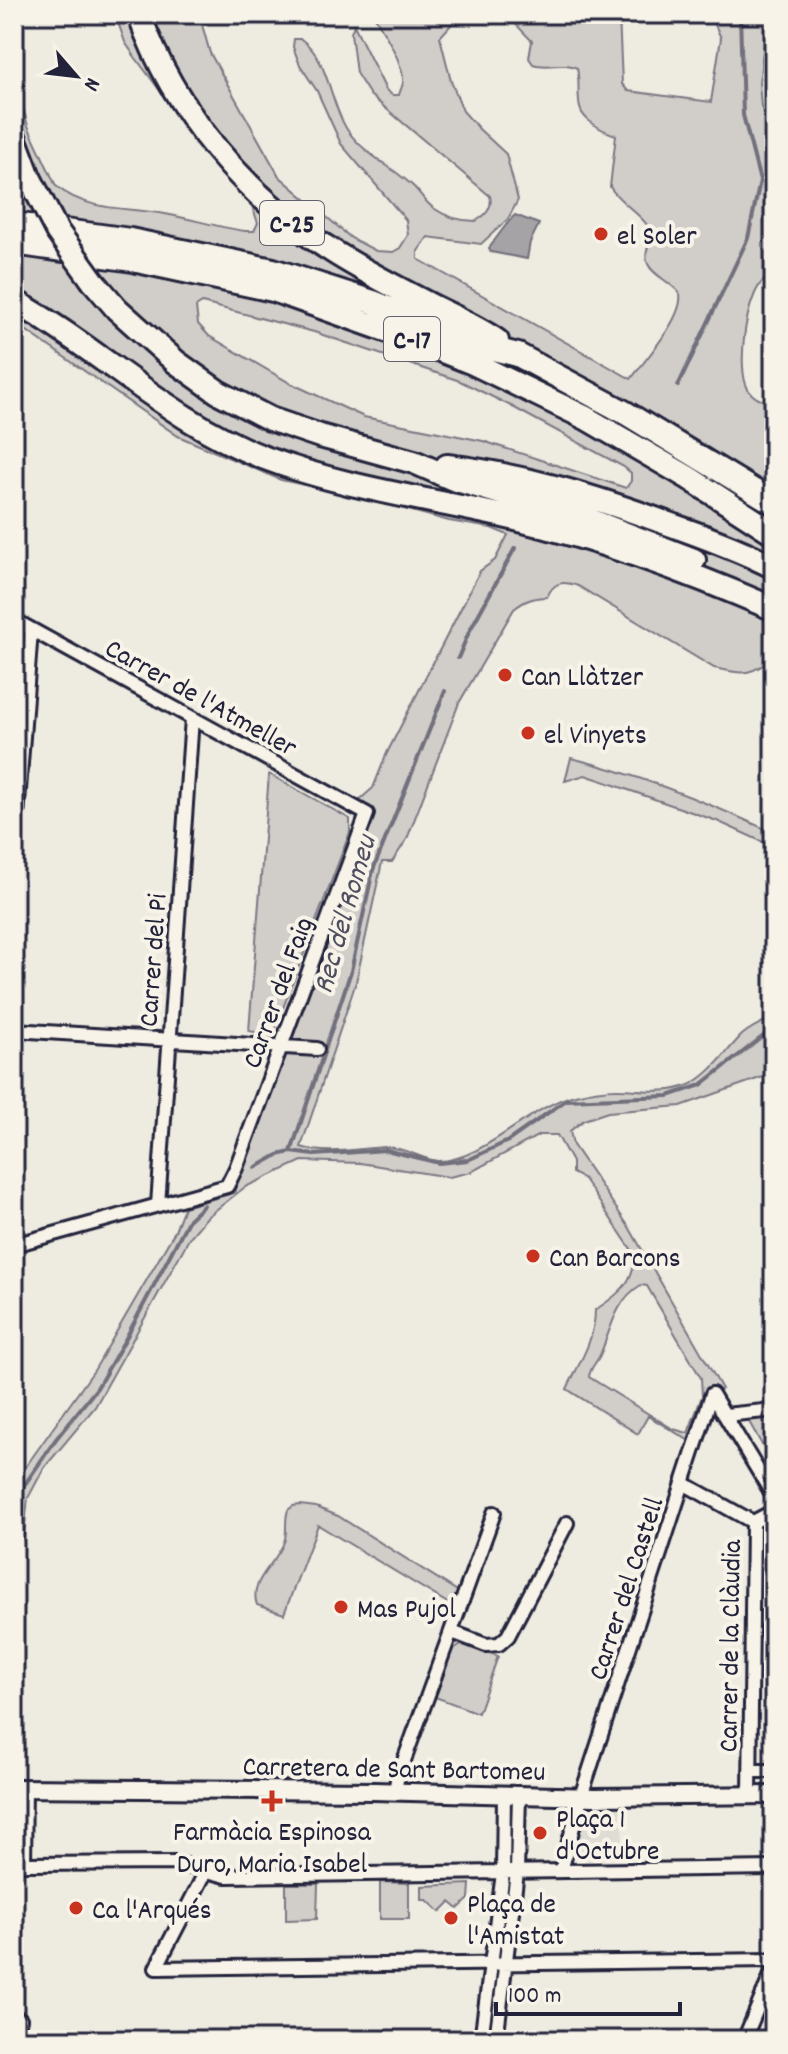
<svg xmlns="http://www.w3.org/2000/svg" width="788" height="2054" font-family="Dekko,sans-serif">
<rect width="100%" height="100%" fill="#eeebe1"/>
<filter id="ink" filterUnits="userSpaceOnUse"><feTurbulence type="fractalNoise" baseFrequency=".0125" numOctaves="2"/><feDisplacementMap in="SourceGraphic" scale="16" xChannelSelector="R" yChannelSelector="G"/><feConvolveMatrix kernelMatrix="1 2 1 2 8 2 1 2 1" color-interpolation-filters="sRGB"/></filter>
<g filter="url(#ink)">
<!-- built -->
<path fill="#dfdcd4" d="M588 1807 623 1808 622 1859 585 1860 579 1859 574 1854 573 1851Z"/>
<!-- green -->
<path fill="#d1cdc9" stroke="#7a7882" stroke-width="2" fill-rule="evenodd" d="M115 14H199L210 53 279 176 351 238 376 251 393 252 400 248 408 235 406 220 341 144 317 91 300 65 293 47 294 39H301C330 60 329 103 348 131 365 155 393 167 414 187 421 194 426 204 435 209 448 218 461 221 476 221 486 215 493 208 490 196L370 95 356 73 351 33 354 25 386 90 392 95H399C400 90 403 86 403 82 405 65 382 29 373 14H461L440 37 451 81 463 111 479 129 506 154 518 200 508 219 481 244 428 237 418 251V259L631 379C645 360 684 317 680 294 672 282 653 276 648 264 642 253 654 239 648 227 644 217 619 202 610 187L616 135C605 132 583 121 580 108 577 96 580 81 577 68 564 61 548 69 533 64L529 58 532 41 509 17 502 14H619L622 84 628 91 711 102 721 38 710 14H768L759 82 761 107 774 134V280L763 281C746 297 736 368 748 389 753 398 764 402 774 403V656C752 677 742 674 714 668L578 586C563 581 554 581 547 597 533 597 524 601 514 609L459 703 407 839 392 862H382L356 982 301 1147C328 1156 358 1148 386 1147 405 1147 425 1161 438 1161 483 1161 530 1106 575 1095 587 1092 603 1089 617 1089 641 1089 665 1095 689 1085 711 1075 726 1051 742 1035 751 1027 763 1022 774 1017V1073L681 1106 608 1112 584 1120 570 1131 573 1145 629 1227 722 1389 707 1397 688 1440 648 1416 638 1434 567 1389C579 1363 595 1340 595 1310 617 1296 638 1280 633 1252L584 1179 572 1173V1162L557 1135H539L471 1172 449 1177 360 1163 302 1161 245 1187 207 1217 190 1237 95 1407 44 1468 28 1498 24 1534 14 1556V1483L95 1369 175 1231 184 1207 234 1193 374 814 356 803 373 788 387 753 480 571 495 560 508 535 491 528 449 521 356 496 281 480 178 436 14 322V74L28 126 56 186C88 212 126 207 165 214 192 219 218 227 245 231H254L258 223 252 206 218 169 135 57 125 42ZM202 303 314 332 460 381 509 405 624 467 631 473V481L626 488 483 441 364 417 290 383 209 336 198 324 196 307ZM641 1285 647 1286 701 1378 702 1396 688 1433 673 1429 589 1377C590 1367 596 1364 600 1355 611 1330 615 1300 641 1285Z
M571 758C641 775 709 803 774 833V847L717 821 600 780 585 775 565 781Z
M269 774 350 819V832L275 1029 267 1034 249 1031Z
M774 1417V1466L748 1420Z
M300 1505 316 1507 338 1516 462 1594 456 1608 318 1525 284 1614 257 1605C248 1581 277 1563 284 1542 288 1532 284 1521 288 1510L293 1506Z
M774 1525V1605H765L767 1527Z
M466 1645 498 1656 478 1713 435 1697 452 1650 458 1646Z
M380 1882 409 1883V1919H380Z
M286 1884H318L317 1919 286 1920Z
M470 1884 469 1899 458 1909 450 1902 440 1912 427 1900H422V1886Z"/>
<!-- water -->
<path fill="#a6a3a6" stroke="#716f7b" stroke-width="2" d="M515 215 539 224 530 242 527 259 491 252 489 249C492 243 510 219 515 215Z"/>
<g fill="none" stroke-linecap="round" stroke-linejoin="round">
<!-- stream -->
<path stroke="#716f7b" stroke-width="4" d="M678 386 748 238 760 181 743 115 740 14
M458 658 469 632 515 548
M291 1152 351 971 373 870 445 691
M255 1168 278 1155 291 1152 314 1155 386 1150 439 1163 468 1160 508 1141 566 1100 668 1096 701 1085 771 1030H774
M14 1504 21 1490 56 1439 97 1388 126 1338 189 1219 204 1205"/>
<defs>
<path id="minor" d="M14 620 367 814 236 1168 227 1186 14 1245
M14 857 31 630
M14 1030 317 1049
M158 1205 192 718
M712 1394 774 1497
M725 1415 774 1410
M683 1483 753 1522
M452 1632 486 1645 499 1644 508 1636 567 1523
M750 1771H774
M25 1788 24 1864 177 1863 226 1876 774 1868
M395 1792 397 1780 494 1513
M750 1795 753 1522 774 1511
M206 1871 156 1968 774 1960
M561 1871 584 1787 712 1394
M15 2040 20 2019
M481 2040 503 1873 504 1794
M496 2040 517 1872 519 1795
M744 2040 774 1968"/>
<path id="tertiary" d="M14 1788 374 1791 595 1797 774 1795"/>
<path id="motorway" d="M139 14C174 113 248 200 337 254 366 272 397 288 428 304 451 316 476 326 497 341
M14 137 29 177
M14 224 130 240 273 270 373 302 478 345 518 355 624 412 774 503
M14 243 133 260 273 290 425 344 473 363 586 418 689 478 774 533
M93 281 117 309 176 362 218 392 270 419 320 436 414 462 453 479 579 516 694 560
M14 301C100 349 171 422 265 458 344 488 430 499 512 518 602 540 689 572 774 609
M447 466C523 475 595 497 666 523 703 536 739 549 774 567"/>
</defs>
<!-- minor casing -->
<use href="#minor" stroke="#22223b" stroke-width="18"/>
<!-- tertiary casing -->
<use href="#tertiary" stroke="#22223b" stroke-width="22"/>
<!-- motorway casing -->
<use href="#motorway" stroke="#22223b" stroke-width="28"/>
<!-- minor -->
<use href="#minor" stroke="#f7f3e8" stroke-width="12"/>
<!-- tertiary -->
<use href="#tertiary" stroke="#f7f3e8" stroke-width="16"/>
<!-- motorway -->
<use href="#motorway" stroke="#f7f3e8" stroke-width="22"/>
<defs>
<path id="motorway-bridge" d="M29 177 57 231 93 281"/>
</defs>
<!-- motorway-bridge casing -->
<use href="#motorway-bridge" stroke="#22223b" stroke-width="28" stroke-linecap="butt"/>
<!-- motorway-bridge -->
<use href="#motorway-bridge" stroke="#f7f3e8" stroke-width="22"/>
</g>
</g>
<!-- markers -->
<g fill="#c8321e" stroke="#f7f3e8" stroke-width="3">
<circle cx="601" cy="234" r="8"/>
<circle cx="505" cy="675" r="8"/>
<circle cx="528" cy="733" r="8"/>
<circle cx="533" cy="1256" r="8"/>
<circle cx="341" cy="1607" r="8"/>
<path d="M268 1789h8v8h8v8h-8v8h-8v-8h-8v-8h8z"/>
<circle cx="540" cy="1833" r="8"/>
<circle cx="76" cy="1908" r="8"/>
<circle cx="451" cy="1918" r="8"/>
</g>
<g text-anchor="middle" stroke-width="8" stroke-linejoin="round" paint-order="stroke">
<!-- shield labels -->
<g fill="#f7f3e8" stroke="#62616f" stroke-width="2">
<rect x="260" y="201" width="64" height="44" rx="6"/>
<rect x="384" y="317" width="56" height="44" rx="6"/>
</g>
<g font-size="26" font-weight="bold" fill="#22223b">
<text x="292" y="232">C-25</text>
<text x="412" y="348">C-17</text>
</g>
<!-- poi labels -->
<g font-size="28" fill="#22223b" stroke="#f7f3e8" text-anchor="start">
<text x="617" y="244">el Soler</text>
<text x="521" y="685">Can Llàtzer</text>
<text x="544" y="743">el Vinyets</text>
<text x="549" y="1266">Can Barcons</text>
<text x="357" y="1617">Mas Pujol</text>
<text x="556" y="1827">Plaça 1<tspan x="556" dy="32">d'Octubre</tspan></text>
<text x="272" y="1840" text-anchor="middle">Farmàcia Espinosa<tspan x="272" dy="32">Duro, Maria Isabel</tspan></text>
<text x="467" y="1912">Plaça de<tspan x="467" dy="32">l'Amistat</tspan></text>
<text x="92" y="1918">Ca l'Arqués</text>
</g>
<!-- street labels -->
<g font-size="28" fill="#22223b" stroke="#f7f3e8">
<text transform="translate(202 696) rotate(29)" y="10">Carrer de l'Atmeller</text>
<text transform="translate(151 960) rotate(-86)" y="10">Carrer del Pi</text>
<text transform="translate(276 992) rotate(-70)" y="10">Carrer del Faig</text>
<text transform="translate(624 1588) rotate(-72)" y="10">Carrer del Castell</text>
<text transform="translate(728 1646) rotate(-89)" y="10">Carrer de la Clàudia</text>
<text transform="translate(394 1767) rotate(1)" y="10">Carretera de Sant Bartomeu</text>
</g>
<!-- water labels -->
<g font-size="30" font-style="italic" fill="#504f60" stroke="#f7f3e8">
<text transform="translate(343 914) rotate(-74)" y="10">Rec del Romeu</text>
</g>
</g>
<!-- margin -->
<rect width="788" height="2054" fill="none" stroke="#f7f3e8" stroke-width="48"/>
<rect x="24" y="24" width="740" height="2006" fill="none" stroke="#22223b" stroke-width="3" filter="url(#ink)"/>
<!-- north arrow -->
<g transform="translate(76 76) rotate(118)" stroke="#f7f3e8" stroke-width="6" paint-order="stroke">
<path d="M0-6L14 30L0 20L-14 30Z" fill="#22223b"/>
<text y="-12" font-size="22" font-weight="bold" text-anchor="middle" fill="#22223b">N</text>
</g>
<!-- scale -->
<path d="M496 2002v12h184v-12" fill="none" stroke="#22223b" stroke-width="4"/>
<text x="508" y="2002" font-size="24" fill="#22223b" stroke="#f7f3e8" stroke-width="6" paint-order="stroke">100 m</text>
</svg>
